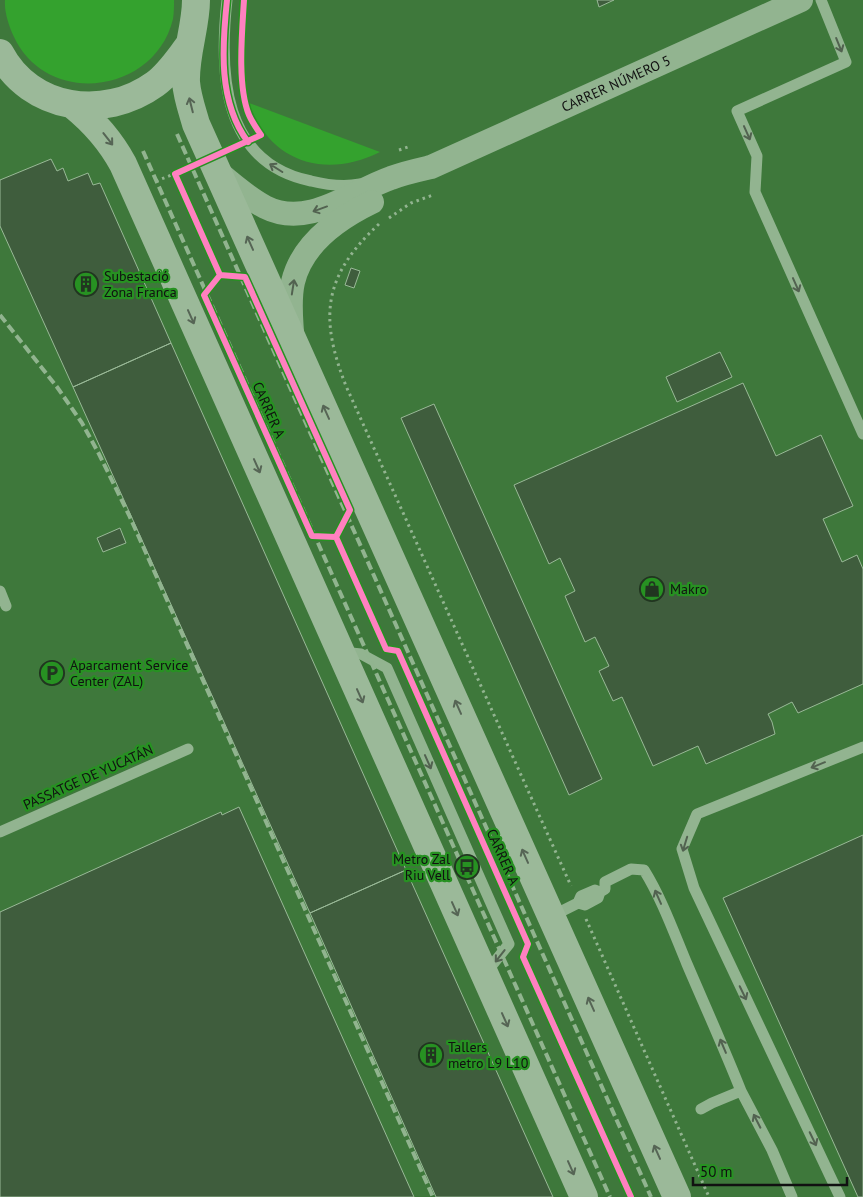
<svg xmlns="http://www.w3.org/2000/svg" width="863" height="1197" font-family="'PT Sans',sans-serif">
<rect width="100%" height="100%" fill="#3e783b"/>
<!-- green -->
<path fill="#34a22e" d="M5 0H174C174 6 174 13 173 19 155 94 47 108 14 37 9 26 4 12 5 0Z
M249 103 380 152C326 179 270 163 249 103Z"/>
<!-- building -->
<path fill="#3f5d3d" stroke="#99b997" d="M597 0H614L599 7Z
M51 159 57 171 63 168 68 181 88 173 93 185 100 183 171 343 73 387 0 226V180Z
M351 268 360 271 354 288 345 285Z
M171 343 406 870 310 913 73 387Z
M720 352 732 377 677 402 666 377Z
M743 383 776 456 821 435 853 506 823 519 842 562 857 555 863 569V684L798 713 792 702 768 714 772 722 775 734 706 764 698 746 653 766 622 697 613 701 599 671 609 666 595 637 585 642 565 596 575 591 560 558 549 564 514 485Z
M434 404 602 779 569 795 401 418Z
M120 528 126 543 103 552 97 538Z
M239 807 414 1197H0V912L221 812 222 815Z
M863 835V1197H858L723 898Z
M406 870 553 1197H436L310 913Z"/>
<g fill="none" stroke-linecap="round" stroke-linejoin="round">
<!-- path -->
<path stroke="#92b490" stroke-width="3" stroke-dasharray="2.5 4" stroke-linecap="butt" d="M399 150 408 147
M156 181 190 168
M389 218 411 203 433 195
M379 224C323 276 319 317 346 386L571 886
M586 919 709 1197"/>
<!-- service -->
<path stroke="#92b490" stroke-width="11" d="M227 0C219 73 222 163 311 181 327 185 344 187 360 184
M821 0 846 62 737 111 757 156 755 192 863 434
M0 591 6 606
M342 652 361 654 387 668 509 944 485 974
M0 832 188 749
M578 903 581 896 595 890 600 892
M552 916 578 903 585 905 598 898 600 892 605 889V882L631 869 644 870C662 899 674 933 687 964 705 1006 724 1048 741 1091
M701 1109 712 1103 741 1091 772 1150 792 1197
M840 1197 694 888 682 849 697 814 863 747"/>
<!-- minor -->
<g stroke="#92b490" stroke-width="24">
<path id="s1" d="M219 173C233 185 248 198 265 207 308 229 351 192 391 178 404 173 418 170 431 167L801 0"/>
<path d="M292 332C291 316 289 299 293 282 302 244 339 218 372 202"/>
</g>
<!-- secondary -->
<path stroke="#9bb999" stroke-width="28" d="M196 0C196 27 185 54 186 82 187 96 192 110 196 124L677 1197
M0 53C30 110 104 121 155 84 169 74 179 58 190 44
M73 105C94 122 110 140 123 164L584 1197"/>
<!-- rail -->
<path stroke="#91b48f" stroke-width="4" stroke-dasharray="9 4" stroke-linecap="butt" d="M177 134 651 1197
M143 151 610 1197
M0 315 57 387 82 423 99 454 129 515 227 734 433 1197"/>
<defs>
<path id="cycleway" d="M227 0C222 47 218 102 248 142
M220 275 175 174 261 135C257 129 252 122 249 115 237 86 242 32 244 0
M220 275 204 295 312 536 336 537
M220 275 245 277 350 510 336 537
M336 537 386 649 398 651 528 944 523 957 631 1197"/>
</defs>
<!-- cycleway casing -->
<use href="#cycleway" stroke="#279122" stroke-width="9"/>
<!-- cycleway -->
<use href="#cycleway" stroke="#ff80c0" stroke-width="6"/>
</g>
<!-- one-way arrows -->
<defs><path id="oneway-shaft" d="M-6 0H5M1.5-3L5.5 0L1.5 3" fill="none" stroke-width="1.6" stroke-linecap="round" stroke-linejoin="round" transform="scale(1.25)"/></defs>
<g stroke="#526250">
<use href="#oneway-shaft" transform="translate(839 45) rotate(68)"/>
<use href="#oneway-shaft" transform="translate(747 133) rotate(66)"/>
<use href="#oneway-shaft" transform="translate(276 168) rotate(-148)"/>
<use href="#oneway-shaft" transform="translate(320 209) rotate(160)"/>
<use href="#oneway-shaft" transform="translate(796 285) rotate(66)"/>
<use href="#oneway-shaft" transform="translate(293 287) rotate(-81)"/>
<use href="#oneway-shaft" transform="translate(428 762) rotate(66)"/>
<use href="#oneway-shaft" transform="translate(818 765) rotate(158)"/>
<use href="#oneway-shaft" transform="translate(685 844) rotate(107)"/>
<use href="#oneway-shaft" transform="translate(658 897) rotate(-114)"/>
<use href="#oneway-shaft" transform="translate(500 956) rotate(128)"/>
<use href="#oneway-shaft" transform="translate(743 993) rotate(64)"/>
<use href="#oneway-shaft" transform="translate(723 1046) rotate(-113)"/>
<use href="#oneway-shaft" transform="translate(757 1121) rotate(-117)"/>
<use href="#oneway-shaft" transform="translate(813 1139) rotate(64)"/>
</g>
<g stroke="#566555">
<use href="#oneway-shaft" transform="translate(191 105) rotate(-104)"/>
<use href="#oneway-shaft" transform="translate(108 139) rotate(52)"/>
<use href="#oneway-shaft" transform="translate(250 243) rotate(-114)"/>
<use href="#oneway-shaft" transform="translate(191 317) rotate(66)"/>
<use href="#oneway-shaft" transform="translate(326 412) rotate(-114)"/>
<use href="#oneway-shaft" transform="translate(257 466) rotate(66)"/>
<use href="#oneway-shaft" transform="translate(360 696) rotate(66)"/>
<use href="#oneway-shaft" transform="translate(458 707) rotate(-114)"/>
<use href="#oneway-shaft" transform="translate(525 856) rotate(-114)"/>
<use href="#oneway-shaft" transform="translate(455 909) rotate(66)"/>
<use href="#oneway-shaft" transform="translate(591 1004) rotate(-114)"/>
<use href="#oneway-shaft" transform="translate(505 1020) rotate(66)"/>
<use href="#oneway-shaft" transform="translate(657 1152) rotate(-114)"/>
<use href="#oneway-shaft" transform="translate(571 1168) rotate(66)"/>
</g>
<!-- icons -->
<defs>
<symbol id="building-ring" viewBox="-11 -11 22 22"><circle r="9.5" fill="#279122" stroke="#213520" stroke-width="1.5"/><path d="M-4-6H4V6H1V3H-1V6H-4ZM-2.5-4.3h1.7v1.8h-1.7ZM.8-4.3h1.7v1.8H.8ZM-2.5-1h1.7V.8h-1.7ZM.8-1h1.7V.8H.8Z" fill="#213520"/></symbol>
<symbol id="shop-ring" viewBox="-11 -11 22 22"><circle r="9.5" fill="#279122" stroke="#213520" stroke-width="1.5"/><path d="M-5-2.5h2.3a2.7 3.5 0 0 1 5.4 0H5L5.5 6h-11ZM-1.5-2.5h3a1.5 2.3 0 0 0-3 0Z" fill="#213520"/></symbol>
<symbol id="parking-ring" viewBox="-11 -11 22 22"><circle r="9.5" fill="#279122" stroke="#213520" stroke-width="1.5"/><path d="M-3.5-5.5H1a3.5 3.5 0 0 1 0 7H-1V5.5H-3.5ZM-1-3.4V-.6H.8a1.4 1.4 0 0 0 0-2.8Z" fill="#213520"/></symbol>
<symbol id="bus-ring" viewBox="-11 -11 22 22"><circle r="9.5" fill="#279122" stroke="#213520" stroke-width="1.5"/><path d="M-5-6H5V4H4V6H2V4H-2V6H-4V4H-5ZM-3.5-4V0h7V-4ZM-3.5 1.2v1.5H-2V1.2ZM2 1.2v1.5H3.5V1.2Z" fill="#213520"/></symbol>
</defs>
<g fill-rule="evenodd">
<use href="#building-ring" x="72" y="270" width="28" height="28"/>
<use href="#shop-ring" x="638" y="575" width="28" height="28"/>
<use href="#parking-ring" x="38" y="659" width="28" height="28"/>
<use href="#bus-ring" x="453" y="853" width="28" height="28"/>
<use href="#building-ring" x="417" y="1041" width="28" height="28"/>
</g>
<g text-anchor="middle" stroke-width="4.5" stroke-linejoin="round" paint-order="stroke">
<!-- street labels -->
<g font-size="14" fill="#111" stroke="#279122">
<text dy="5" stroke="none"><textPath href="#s1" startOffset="436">CARRER NÚMERO 5</textPath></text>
<text transform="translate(269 410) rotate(66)" y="5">CARRER A</text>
<text transform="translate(88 777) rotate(-24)" y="5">PASSATGE DE YUCATÁN</text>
<text transform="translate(503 857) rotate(66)" y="5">CARRER A</text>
</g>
<!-- poi labels -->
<g font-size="14" fill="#111" stroke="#279122" text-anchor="start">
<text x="104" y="281">Subestació<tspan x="104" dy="16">Zona Franca</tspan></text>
<text x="670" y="594">Makro</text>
<text x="70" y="670">Aparcament Service<tspan x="70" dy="16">Center (ZAL)</tspan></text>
<text x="450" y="864" text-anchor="end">Metro Zal<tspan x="450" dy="16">Riu Vell</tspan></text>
<text x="448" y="1052">Tallers<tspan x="448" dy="16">metro L9 L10</tspan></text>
</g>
</g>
<!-- scale -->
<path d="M693 1177v8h154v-8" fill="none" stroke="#111111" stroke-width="2.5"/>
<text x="700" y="1177" font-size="15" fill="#111111" stroke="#279122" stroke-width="4" paint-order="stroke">50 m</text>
</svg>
